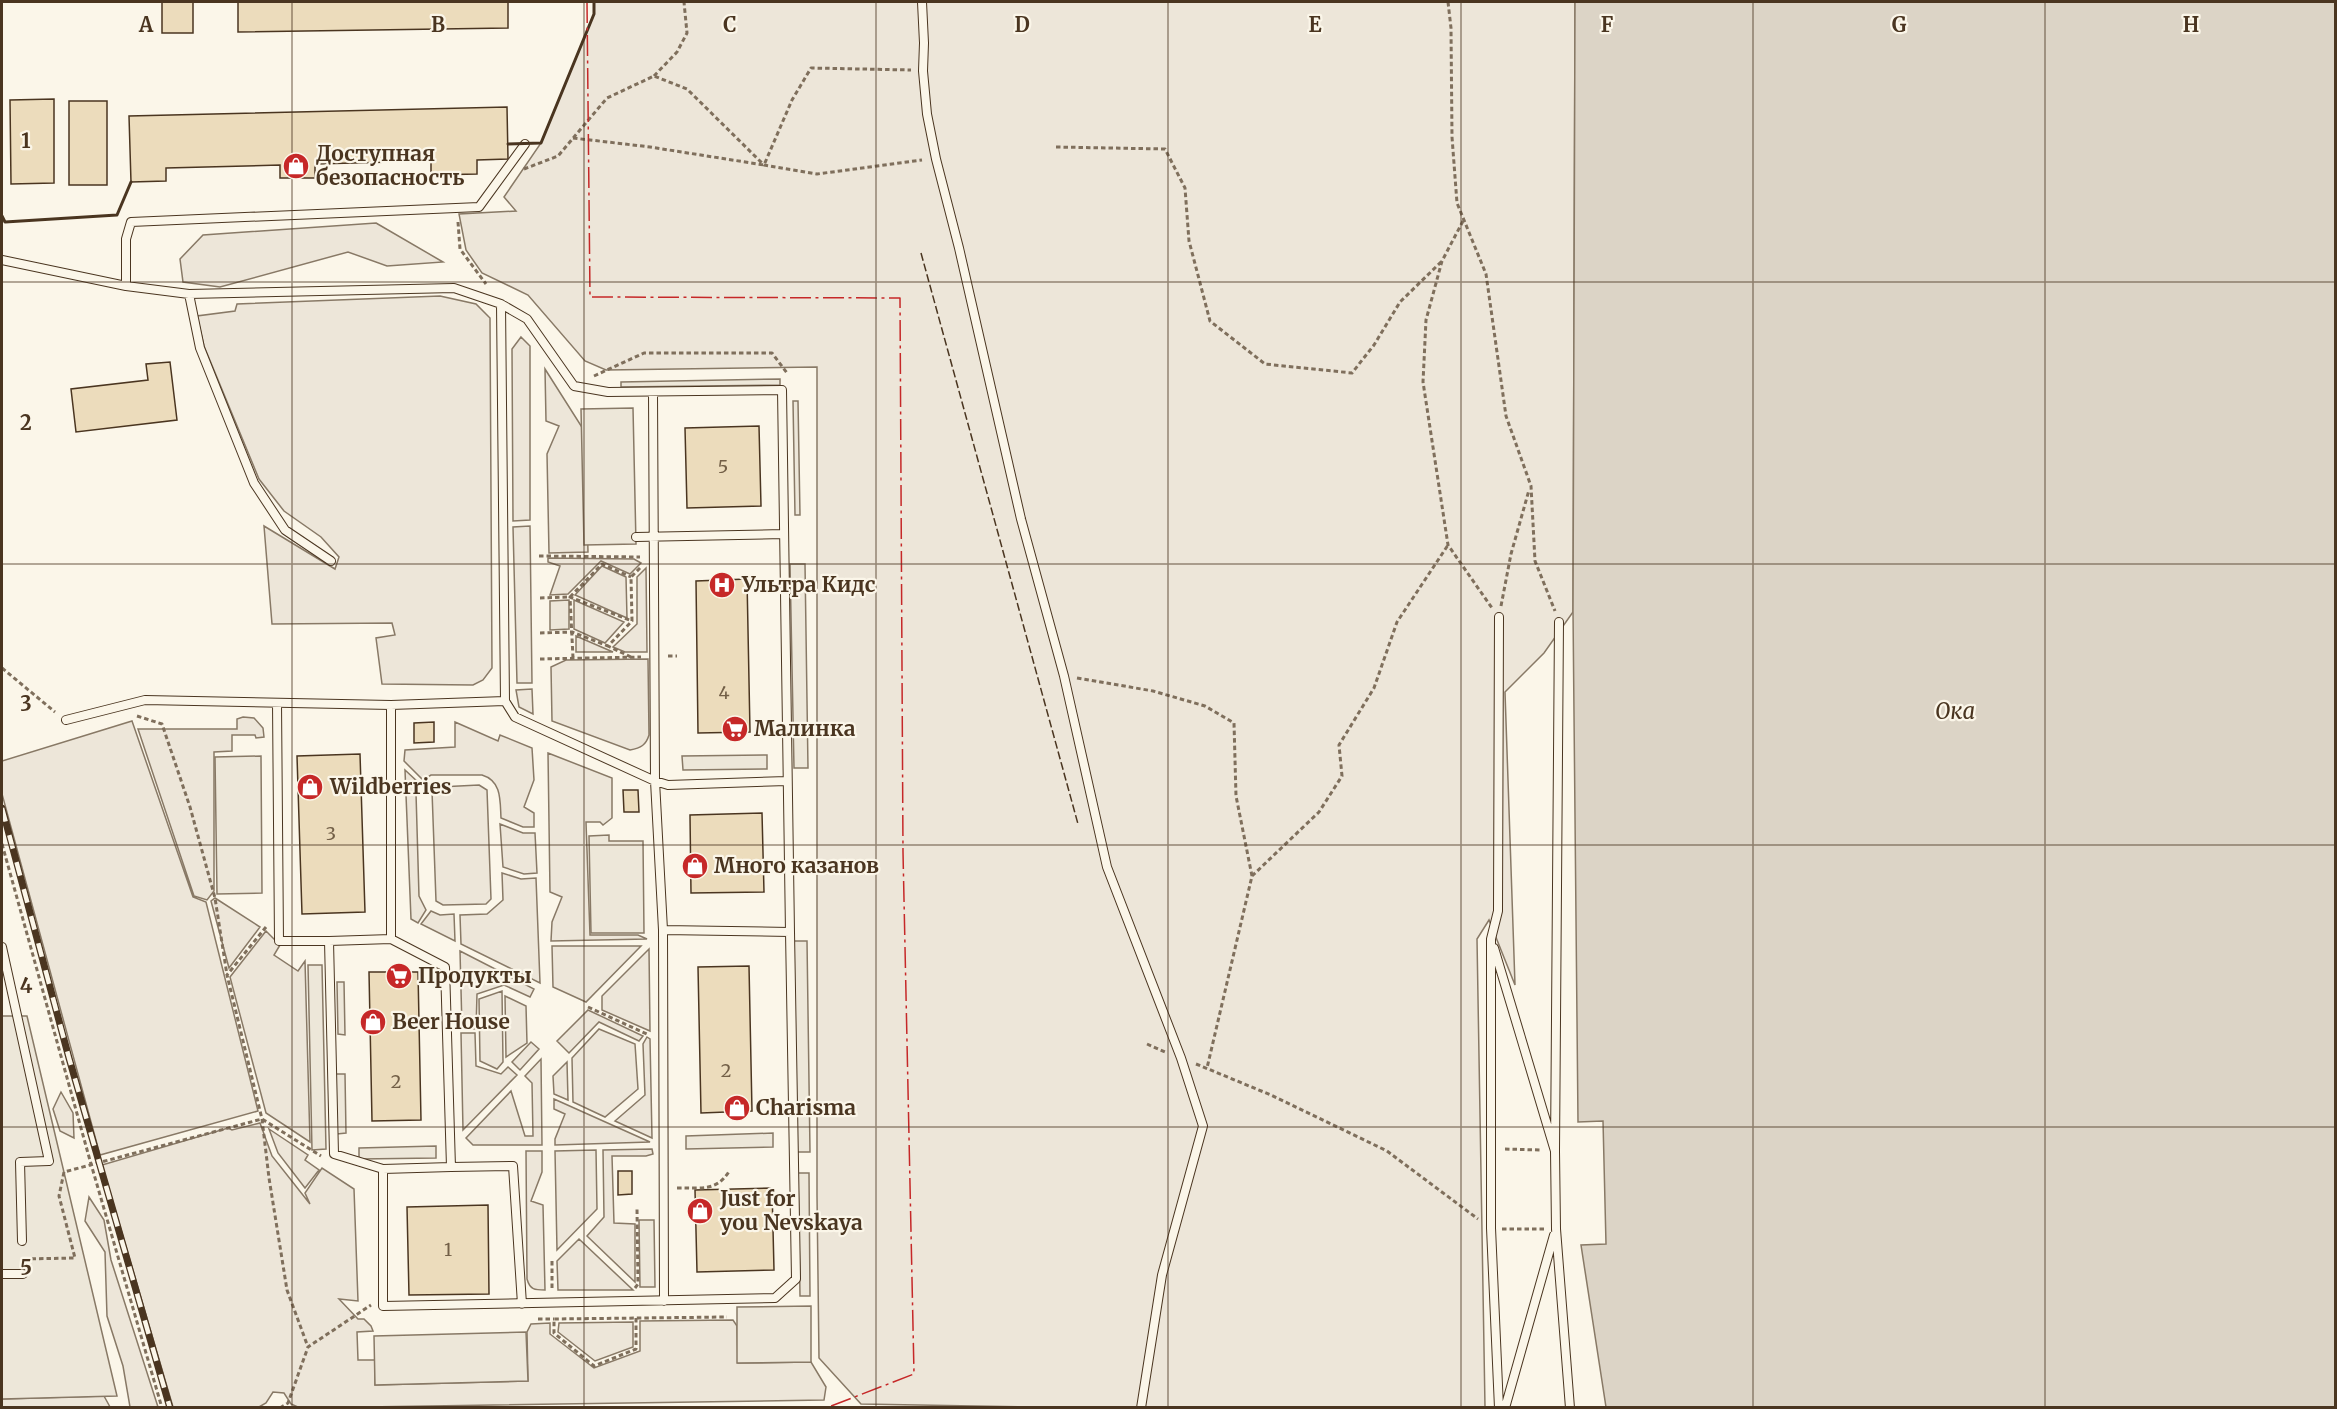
<svg xmlns="http://www.w3.org/2000/svg" width="2337" height="1409" font-family="Merriweather,serif">
<rect width="100%" height="100%" fill="#fbf6e9"/>
<!-- green -->
<path fill="#ede6d9" stroke="#887966" stroke-width="1.5" d="M594 2H1575L1573 612 1544 653 1505 692 1515 985 1489 920 1477 939 1485 1407 1083 1408 861 1404 819 1358 817 1195V367L606 370 585 361 528 295 482 273 466 250 459 214 516 211 504 197 541 143 594 14Z
M376 223 443 262 387 266 348 252 220 287 183 282 180 259 203 235Z
M440 296 476 304 490 318 492 668 483 680 473 685 382 684 376 638 395 635 392 623 272 624 264 526 335 569 339 557 321 537 284 511 259 479 204 346 197 316 235 311 237 304Z
M521 337 530 346V520L513 521 512 349Z
M545 369 585 432 588 552 549 553 547 454 559 426 546 421Z
M530 526 532 683H517L513 527Z
M548 558 634 559 641 563 630 574 601 561 568 594 550 595 560 566 548 562Z
M602 566 626 577 627 618 575 595Z
M646 568 647 652H625L613 647 637 624V577Z
M569 600V629L550 630V601Z
M574 600 624 622 605 643 574 629Z
M576 636 613 652H576Z
M648 659 649 735C646 745 641 748 630 750L552 721 551 667 566 660Z
M532 689 533 714 519 707 516 690Z
M243 717 254 718 263 728 264 737 256 738 255 735H232V751L214 752V891L207 900 194 896 138 729H237V719Z
M132 721 193 897 206 902 258 1111 100 1155 2 794V761Z
M455 722 498 741 500 735 532 748 534 780 524 807 534 813V827H523L501 818C500 801 502 781 482 775H431L423 780 404 761 405 750 455 747Z
M548 753 612 778V818L603 825 600 822H586L590 935H638L647 939 551 941 552 922 562 897 550 892Z
M405 770 420 784 416 793 419 896 426 910 418 923 411 919Z
M479 785 487 790 491 899 486 904 443 905 436 901 432 791 439 787Z
M500 824 523 833H535L537 873 524 874 503 867Z
M502 873 521 879 536 878 540 983 461 944 460 915 487 914 503 900Z
M215 898 260 927 229 968 211 901Z
M431 911 440 915 454 914 455 941 421 924Z
M266 931 280 945 274 955 298 971 305 961 310 1142 266 1113 230 977Z
M552 946H641L586 1002 553 987Z
M649 949 650 1031 602 1010V996Z
M460 951 534 989 530 997 504 985 477 994 476 1029 462 1028Z
M502 991 503 1062 497 1069 480 1061 479 999Z
M505 996 526 1006 527 1043 506 1057Z
M588 1010 643 1036 639 1041 599 1022 569 1053 557 1041Z
M599 1029 635 1044 638 1089 605 1117 573 1102 572 1058Z
M461 1033H475L476 1066 501 1074 508 1067 517 1075 463 1130Z
M647 1037 650 1039 652 1138 615 1121 645 1095 643 1044Z
M531 1042 539 1049 520 1070 512 1062Z
M541 1059 542 1145H473L466 1138 511 1091 525 1136H533L532 1083 525 1076Z
M567 1062 568 1100 554 1094 553 1076Z
M61 1092 73 1113 74 1138 60 1131 53 1109Z
M554 1099 650 1142 555 1145V1139L565 1114 554 1109Z
M260 1123 272 1156 310 1204 305 1193 322 1168 354 1189 358 1301 339 1299 358 1319H364L371 1326 373 1331 357 1332 358 1360H375V1385L528 1381 527 1332 531 1324 550 1323V1334L594 1368 640 1351V1321L733 1320 737 1326 738 1363 811 1362 826 1387 824 1400 300 1408 291 1404 284 1393 273 1392 266 1403 259 1407H173L102 1165 228 1128 232 1130Z
M269 1129 308 1155 305 1160 319 1170 305 1188 278 1153Z
M652 1149 653 1154 646 1156H612L614 1223 635 1224V1282L587 1236 604 1217 603 1150Z
M596 1150 597 1209 557 1250 555 1151Z
M526 1151H542V1172L531 1201 543 1205 545 1290C535 1290 530 1290 527 1279Z
M89 1197 104 1220 111 1260 158 1407H130L123 1366 107 1316 105 1252 85 1221Z
M579 1239 633 1290H558L557 1261Z
M633 1322V1347L595 1361 558 1332 559 1323Z
M104 1396 110 1407H2V1399Z"/>
<!-- parking -->
<path fill="#ede7d9" stroke="#887966" stroke-width="1.5" d="M780 379V385L621 387V382Z
M793 401H798L800 515H795Z
M633 408 636 544 584 545 581 409Z
M790 564H805L808 768H794Z
M767 755V769L683 770 682 756Z
M261 756 262 893 217 894 215 757Z
M609 835V841H643L644 933H591L589 836Z
M793 941H807L810 1152H796Z
M308 965H322L326 1149 312 1150Z
M337 982H344L345 1035 338 1034Z
M2 1016H27L117 1396 2 1399Z
M335 1074H345L346 1133 337 1134Z
M773 1133V1147L686 1149V1136Z
M436 1146V1158L359 1159V1148Z
M798 1173H809L810 1296H800Z
M639 1220H654L655 1287H640Z
M811 1306V1362L737 1363V1307Z
M526 1332 528 1381 375 1385 374 1336Z"/>
<!-- water -->
<path fill="#dcd4c6" stroke="#887966" stroke-width="1.5" d="M1575 2H2335V1407H1606L1581 1245 1606 1244 1603 1121 1578 1122 1573 612Z"/>
<!-- building -->
<path fill="#ecdcbc" stroke="#4a3520" stroke-width="1.5" d="M162 2H193V33H162Z
M238 2H508V28L238 32Z
M54 99V183L11 184 10 100Z
M69 101H107V185H69Z
M507 107 508 159 477 160V174L431 175V161L315 164V178H280V165L166 168V181L131 182 129 116Z
M170 362 177 420 76 432 71 389 148 380 146 364Z
M759 426 761 506 687 508 685 428Z
M747 579 750 732 698 733 696 581Z
M434 722V742L414 743V723Z
M360 754 365 912 302 914 297 756Z
M623 790H638L639 812H624Z
M762 813 764 892 691 893 690 815Z
M749 966 752 1111 701 1113 698 967Z
M369 972H418L421 1120 372 1121Z
M618 1171H632V1194L618 1195Z
M772 1188 774 1270 697 1272 695 1190Z
M488 1205 489 1294 409 1295 407 1207Z"/>
<g fill="none" stroke-linecap="round" stroke-linejoin="round">
<defs>
<path id="lane" d="M922 2 924 43 923 71 927 114 936 159 959 248 1021 519 1064 676 1107 867 1181 1058 1203 1126 1162 1275 1141 1408
M2 260 126 286 189 294 454 288 501 304 505 701 515 717 655 781 668 785 787 781
M126 286V239L131 222 479 207 525 144
M189 294 200 348 254 483 285 530 331 561
M501 304 527 319 574 386 608 392 782 390 790 932 663 930
M653 393 655 781 663 930 664 1301
M636 537 783 534
M277 703 279 941H329L334 1154 383 1169V1306L775 1298 796 1279 790 932
M66 720 145 700 391 705 505 701
M329 941 391 939V705
M2 947 49 1161 20 1162 22 1241
M1494 948 1555 1151 1556 1229 1570 1408
M1555 1151 1559 622
M451 1167 513 1166 522 1304
M383 1169 451 1167 445 967 391 939
M2 1274H23
M1499 1408 1491 1228V939L1498 911 1499 617
M1505 1408 1554 1235"/>
</defs>
<!-- lane casing -->
<use href="#lane" stroke="#4a3520" stroke-width="10"/>
<!-- path -->
<path stroke="#7f6f5c" stroke-width="3" stroke-dasharray="4.5 3" stroke-linecap="butt" d="M1448 2 1451 28 1452 137 1457 203 1486 274 1506 416 1531 486 1535 561 1555 611
M654 76 677 52 687 33 684 2
M573 138 650 147 764 165 792 100 811 68 911 70
M1056 147 1165 149 1185 188 1189 241 1210 321 1265 364 1352 373 1374 345 1400 302 1442 261
M524 169 558 156 607 98 654 76 687 89 764 165 817 174 922 160
M1463 221 1442 261 1426 320 1423 382 1448 545 1492 608
M458 222 460 249 486 284
M594 376 644 353H772L787 373
M539 556 640 557
M540 598 570 597 602 564 631 577
M1501 606 1511 554 1529 490
M540 633 572 632 608 646
M668 656H677
M631 657 608 646 632 621 631 577 640 568
M573 658 570 597 632 621
M540 659 641 657
M2 668 55 712
M1077 678 1153 691 1205 706 1234 723 1236 796 1252 876 1207 1068
M137 716 162 724 190 807 215 898 227 975
M2 844 91 1164 162 1408
M1252 876 1319 812 1342 776 1339 745 1374 688 1397 622 1448 545
M266 927 227 975 262 1119 269 1178 287 1290 308 1347
M588 1007 649 1035
M1147 1044 1165 1052
M1196 1064 1271 1095 1387 1151 1478 1219
M1505 1149 1540 1150
M677 1188C701 1187 716 1193 730 1170
M1502 1229H1544
M24 1259 75 1258 59 1196 64 1172 262 1119 321 1156
M552 1261V1289
M635 1288 638 1284 637 1209
M636 1318V1349L594 1366 554 1333V1319L727 1317
M538 1319H554
M280 1408 288 1403 308 1347 371 1305"/>
<!-- lane -->
<use href="#lane" stroke="#fbf6e9" stroke-width="8"/>
<defs>
<path id="rail" d="M2 808 69 1058 170 1408"/>
</defs>
<!-- rail casing -->
<use href="#rail" stroke="#4a3520" stroke-width="7"/>
<!-- rail -->
<use href="#rail" stroke="#fbf6e9" stroke-width="4.5" stroke-dasharray="14" stroke-linecap="butt"/>
<!-- fence -->
<path stroke="#4a3520" stroke-width="1.5" stroke-dasharray="8 3" stroke-linecap="butt" d="M921 253 1078 824"/>
<!-- wall -->
<path stroke="#4a3520" stroke-width="3" d="M508 144 541 143 594 14V2
M2 216 5 222 117 215 131 182"/>
<!-- power -->
<path stroke="#c62828" stroke-width="1.5" stroke-dasharray="21 4.5 3 4.5" stroke-linecap="butt" d="M587 2 590 297 900 298 903 852 914 1374 826 1408"/>
</g>
<!-- grid -->
<path fill="none" stroke="#4a3520" stroke-width="1.5" stroke-opacity="0.55" d="M292 2V1408M584 2V1408M876 2V1408M1168 2V1408M1461 2V1408M1753 2V1408M2045 2V1408M2 282H2336M2 564H2336M2 845H2336M2 1127H2336"/>
<!-- icons -->
<defs>
<symbol id="shop-disc" viewBox="-11 -11 22 22"><circle r="9.5" fill="#c62828" stroke="#fbf6e9"/><path d="M-5-2.5h2.3a2.7 3.5 0 0 1 5.4 0H5L5.5 6h-11ZM-1.5-2.5h3a1.5 2.3 0 0 0-3 0Z" fill="#fff"/></symbol>
<symbol id="hospital-disc" viewBox="-11 -11 22 22"><circle r="9.5" fill="#c62828" stroke="#fbf6e9"/><path d="M-5-5h3v3.5h4V-5h3V5h-3V1.5h-4V5h-3Z" fill="#fff"/></symbol>
<symbol id="supermarket-disc" viewBox="-11 -11 22 22"><circle r="9.5" fill="#c62828" stroke="#fbf6e9"/><path d="M-6-5.5h2.5l.6 2H6L4.5 2H-2.5L-4.4-4H-6ZM-1.5 3.2a1.3 1.3 0 1 0 .1 0ZM3 3.2a1.3 1.3 0 1 0 .1 0Z" fill="#fff"/></symbol>
</defs>
<g fill-rule="evenodd">
<use href="#shop-disc" x="281" y="151" width="30" height="30"/>
<use href="#hospital-disc" x="707" y="570" width="30" height="30"/>
<use href="#supermarket-disc" x="720" y="714" width="30" height="30"/>
<use href="#shop-disc" x="295" y="772" width="30" height="30"/>
<use href="#shop-disc" x="680" y="851" width="30" height="30"/>
<use href="#supermarket-disc" x="384" y="961" width="30" height="30"/>
<use href="#shop-disc" x="358" y="1007" width="30" height="30"/>
<use href="#shop-disc" x="722" y="1093" width="30" height="30"/>
<use href="#shop-disc" x="685" y="1196" width="30" height="30"/>
</g>
<g text-anchor="middle" stroke-width="4.5" stroke-linejoin="round" paint-order="stroke">
<!-- number labels -->
<g font-size="18" fill="#725f47">
<text x="723" y="473">5</text>
<text x="724" y="699">4</text>
<text x="331" y="840">3</text>
<text x="726" y="1077">2</text>
<text x="396" y="1088">2</text>
<text x="448" y="1256">1</text>
</g>
<!-- poi labels -->
<g font-size="21" font-weight="bold" fill="#4a3520" stroke="#fbf6e9" text-anchor="start">
<text x="316" y="161">Доступная<tspan x="316" dy="24">безопасность</tspan></text>
<text x="742" y="592">Ультра Кидс</text>
<text x="754" y="736">Малинка</text>
<text x="330" y="794">Wildberries</text>
<text x="714" y="873">Много казанов</text>
<text x="418" y="983">Продукты</text>
<text x="392" y="1029">Beer House</text>
<text x="756" y="1115">Charisma</text>
<text x="720" y="1206">Just for<tspan x="720" dy="24">you Nevskaya</tspan></text>
</g>
<!-- water labels -->
<g font-size="22" font-style="italic" fill="#4a3520" stroke="#fbf6e9">
<text x="1955" y="719">Ока</text>
</g>
</g>
<g font-size="20" text-anchor="middle" font-weight="bold" fill="#4a3520" stroke="#fbf6e9" stroke-width="4.5" stroke-linejoin="round" paint-order="stroke">
<text x="146" y="32">A</text>
<text x="438" y="32">B</text>
<text x="730" y="32">C</text>
<text x="1022" y="32">D</text>
<text x="1315" y="32">E</text>
<text x="1607" y="32">F</text>
<text x="1899" y="32">G</text>
<text x="2191" y="32">H</text>
<text x="26" y="148">1</text>
<text x="26" y="430">2</text>
<text x="26" y="711">3</text>
<text x="26" y="993">4</text>
<text x="26" y="1275">5</text>
</g>
<!-- border -->
<rect width="2337" height="1409" fill="none" stroke="#4a3520" stroke-width="6"/>
</svg>
